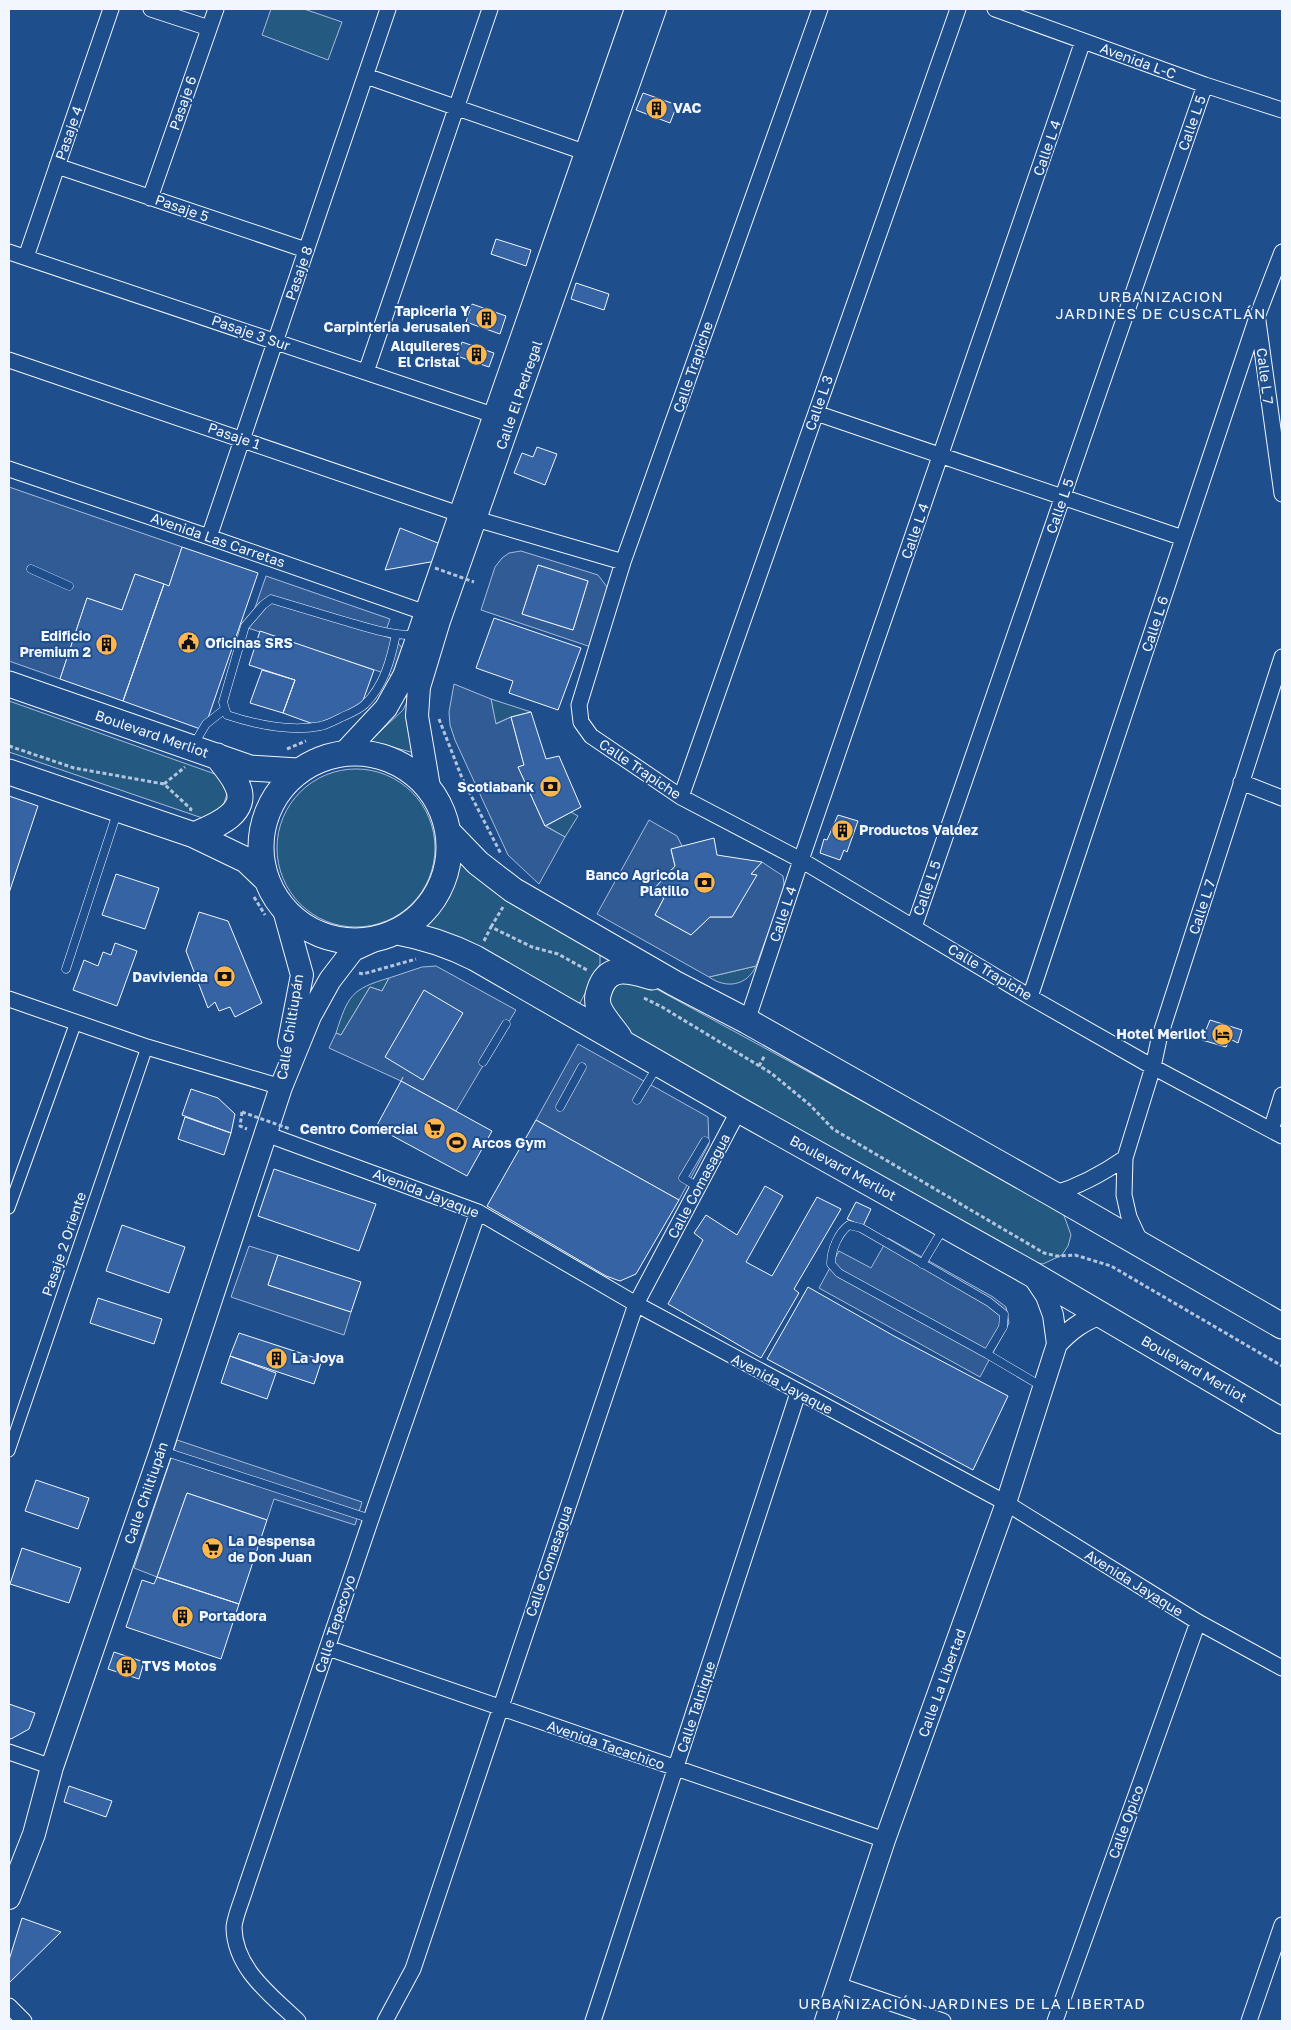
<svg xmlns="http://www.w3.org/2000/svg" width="1291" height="2030" font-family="'Golos Text',sans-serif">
<rect width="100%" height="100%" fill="#1f4e8c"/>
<!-- green -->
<path fill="#245a82" stroke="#a8bbd7" d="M271 9H304L342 22 328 60 262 35Z
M415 685 418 754 370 741 403 710Z
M491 699 531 712 511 717 495 724Z
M9 701 232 780 217 823 9 752Z
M277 848a79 79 0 1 1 158 0a79 79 0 1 1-158 0Z
M571 812 578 816 565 837 546 826Z
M455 851 600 952V964L580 1003H574L424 928 449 898Z
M756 966C747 986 726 989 709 977Z
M629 974 1062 1210 1071 1235 1068 1246 1062 1255 1043 1264 1027 1261 613 1023 604 985Z
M389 978 382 991 370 987 341 1035 336 1033C348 996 351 989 389 978Z"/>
<!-- parking -->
<path fill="#305b95" stroke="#a8bbd7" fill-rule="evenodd" d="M9 487 182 547 169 586 135 574 122 610 87 598 60 679 9 661Z
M521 551 598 575 607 587 608 596 591 647 481 610 495 567 502 558 509 553ZM538 565 588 581 573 630 522 614Z
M266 576 390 619 384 636 396 640 404 651 396 677 248 628Z
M454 684 491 699 496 724 511 717 524 765 518 767 545 826 565 837 539 884 508 855 455 740 450 725 449 712Z
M649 820 677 836 682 846 671 850 675 866 652 892 664 898 655 915 691 935 710 917H732L756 875 751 874 762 862 783 876 784 884 783 892 756 966 709 977 597 914Z
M436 966 516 1010 456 1111 401 1081 403 1077 401 1081 329 1048 336 1033 341 1035 370 987 382 991 389 978 422 967Z
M578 1044 708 1117 709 1144 679 1200 536 1120Z
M888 1238 993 1297 1006 1307 1009 1323 980 1377 819 1288 839 1251 871 1268Z
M249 1246 278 1255 268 1285 351 1312 344 1335 231 1297Z
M177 1440 362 1502 355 1525 274 1499 267 1520 187 1493 157 1577 134 1568Z"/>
<!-- building -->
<path fill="#3563a3" stroke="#f2f6ff" d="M643 93 677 105 670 123 636 110Z
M496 239 531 250 526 266 491 254Z
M576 283 609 294 604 310 571 299Z
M472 304 506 316 500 334 466 322Z
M462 342 494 353 489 367 457 356Z
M537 447 557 454 545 485 514 473 522 453 533 457Z
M400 528 443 545 436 561 385 570Z
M182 547 258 573 206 724 203 730 123 701 164 584 169 586Z
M538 565 588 581 573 630 522 614Z
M135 574 164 584 123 701 60 679 87 598 122 610Z
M494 618 581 648 558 710 509 693 513 681 476 668Z
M260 631 374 670 361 706 316 725 283 713 295 680 249 665Z
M262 670 295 680 283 713 250 703Z
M531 712 546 759 559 756 581 807 545 826 518 767 524 765 511 717Z
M9 796 38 806 9 893Z
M838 815 858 821 847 852 844 850 840 860 820 853 824 839 827 840Z
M714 838 717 855 762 862 751 874 757 875 732 917H710L691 935 655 915 664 898 651 892 675 866 671 849Z
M116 874 159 888 145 929 102 915Z
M199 912 228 921 262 1003 235 1017 230 1007 219 1011 215 1002 208 1008 186 951Z
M115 943 137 951 117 1006 73 990 84 960 98 966 103 952 111 955Z
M424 990 463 1013 423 1080 385 1057Z
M1210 1020 1242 1030 1238 1043 1230 1039 1226 1047 1202 1040Z
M401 1081 492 1131 467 1176 376 1127Z
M191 1089 218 1098 235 1114 231 1133 182 1115Z
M185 1117 231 1133 224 1155 178 1139Z
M536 1120 679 1200 636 1274 620 1281 606 1276 487 1206Z
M274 1169 376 1204 359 1251 258 1216Z
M765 1186 783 1196 746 1262 772 1276 817 1197 841 1209 794 1289 799 1293 761 1358 668 1304 703 1240 694 1233 706 1215 737 1235Z
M856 1202 871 1209 863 1226 847 1219Z
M122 1225 185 1247 169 1293 106 1271Z
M278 1255 361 1282 351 1312 268 1285Z
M808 1287 894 1336 1008 1396 973 1470 767 1359Z
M98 1298 162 1319 154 1344 90 1323Z
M239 1333 322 1360 314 1384 230 1356Z
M230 1356 276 1373 267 1399 221 1383Z
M36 1480 89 1498 78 1529 25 1511Z
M187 1493 267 1520 239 1604 157 1577Z
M22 1548 81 1568 69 1603 10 1584Z
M157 1577 239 1604 221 1659 126 1627 142 1580 154 1584Z
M114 1652 144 1662 139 1679 108 1669Z
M9 1704 35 1713 29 1729 11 1739 9 1738Z
M69 1786 112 1801 106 1817 64 1802Z
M22 1918 61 1932 9 1983V1960Z"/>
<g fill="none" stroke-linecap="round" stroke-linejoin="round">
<defs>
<path id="service" d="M31 569 69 586
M396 634C391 659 384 686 365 704 359 710 351 713 342 717 336 720 329 724 321 726 290 732 257 725 227 715L223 702 245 626 263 605 271 599C294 606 318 613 341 620 366 627 390 636 416 635
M194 744 206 724 225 709
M66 969 117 813
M483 1062 506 1024
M637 1100 657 1067
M560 1107 582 1067
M698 1187 683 1178 705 1141
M922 1264 943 1229
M987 1354 1003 1327 1004 1314 989 1302 861 1228 849 1225C838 1233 831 1250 831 1264L839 1273 987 1354 1041 1386
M163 1451 371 1519"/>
<path id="pedestrian" d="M9 1208 76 1022
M9 1451 147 1047"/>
<path id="minor" d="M151 9 209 28
M820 9 623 562 579 705 581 722 591 736 681 797 801 860 1030 997 1153 1067 1282 1136
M995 9 1205 85 1282 110
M366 76 584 152
M57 166 306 250
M150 198 216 9
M9 252 493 415
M26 257 111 9
M1258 321 1282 494
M9 360 459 514 623 562
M366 372 490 9
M816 413 1183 538
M9 469 209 537 426 613
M209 537 388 9
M1241 782 1282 798
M681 797 958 9
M914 927 1205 85
M1030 997 1257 317 1282 252
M9 999 147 1047 281 1087
M747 1021 801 860 1083 41
M1271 1130 1282 1095
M266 1134 478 1212 636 1304 1006 1503 1198 1622 1282 1668
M1053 1194C1080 1186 1102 1174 1125 1158
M1141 1243 1129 1217 1124 1195 1125 1158 1153 1067 1159 1039 1282 657
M328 1648 885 1840
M9 1752 52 1767
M838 1985 943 2021
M9 2006 24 2021
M298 2021C271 1995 235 1969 234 1928 234 1918 243 1898 246 1887L371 1519 478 1212
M385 2021 413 1969 636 1304 739 1110
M593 2021 798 1393
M1055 2021 1198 1622
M1249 2021 1282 1925"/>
<path id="tertiary" d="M1057 1344C1070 1330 1082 1321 1101 1314
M825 2021 885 1840 1006 1503 1057 1344 1053 1315 1046 1296 1032 1275"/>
<path id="secondary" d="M344 753 386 708 404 676 636 9
M429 787 417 716 419 687 439 621 655 9
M284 910 302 975 289 1042
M9 1898 34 1834 52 1767 161 1451 281 1087 310 1016 330 980 353 950 377 939"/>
<path id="primary" d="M9 684 250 768 298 771
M261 847a94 94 0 1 1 188 0a94 94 0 1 1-188 0Z
M9 772 194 835 246 860 267 880
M449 833 478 863 513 890 674 983 747 1021 1053 1194 1282 1326
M194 835C213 827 251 813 237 785 233 775 224 765 217 756
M397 932C425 937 449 945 475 958L739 1110 1030 1273 1282 1421
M619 1037C613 1028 603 1018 599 1008 596 999 598 994 601 986 611 963 634 972 652 977"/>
</defs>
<!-- service casing -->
<use href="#service" stroke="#f2f6ff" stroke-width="9"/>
<!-- pedestrian casing -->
<use href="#pedestrian" stroke="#f2f6ff" stroke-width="13"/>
<!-- minor casing -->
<use href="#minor" stroke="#f2f6ff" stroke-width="17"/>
<!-- tertiary casing -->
<use href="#tertiary" stroke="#f2f6ff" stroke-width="22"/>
<!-- secondary casing -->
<use href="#secondary" stroke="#f2f6ff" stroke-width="24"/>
<!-- primary casing -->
<use href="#primary" stroke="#f2f6ff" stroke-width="27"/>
<!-- path -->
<path stroke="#b3c4dc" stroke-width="3" stroke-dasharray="4 2.5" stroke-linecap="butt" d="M439 719 462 778 501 854
M9 746 74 768 164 784 191 809 190 812
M287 749 306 741
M164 784 185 767
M254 897 265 915
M491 927 503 907
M484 941 491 927 532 947 558 954 587 970
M359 973 363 974 416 959
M644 998 662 1007 771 1073 810 1105 833 1129 1044 1253 1057 1256 1075 1255 1111 1266 1282 1366
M759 1066 765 1055
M242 1112 240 1126 247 1129"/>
<!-- service -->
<use href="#service" stroke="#1f4e8c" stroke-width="8"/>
<!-- pedestrian -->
<use href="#pedestrian" stroke="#1f4e8c" stroke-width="11"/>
<!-- minor -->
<use href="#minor" stroke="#1f4e8c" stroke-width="15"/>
<!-- tertiary -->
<use href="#tertiary" stroke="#1f4e8c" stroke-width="20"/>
<!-- secondary -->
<use href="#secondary" stroke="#1f4e8c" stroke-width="22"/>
<!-- primary -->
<use href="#primary" stroke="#1f4e8c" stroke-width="25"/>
<!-- path-bridge -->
<path stroke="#b3c4dc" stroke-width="3" stroke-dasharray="4 2.5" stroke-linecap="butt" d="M435 568 474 582
M242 1112 290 1129"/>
</g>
<!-- icons -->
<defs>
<symbol id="building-disc" viewBox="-11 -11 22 22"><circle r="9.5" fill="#ffb74d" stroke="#1f4e8c"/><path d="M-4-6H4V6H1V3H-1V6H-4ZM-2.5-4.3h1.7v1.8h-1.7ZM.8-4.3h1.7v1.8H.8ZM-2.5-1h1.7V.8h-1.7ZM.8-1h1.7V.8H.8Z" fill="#111"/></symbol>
<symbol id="civic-disc" viewBox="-11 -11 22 22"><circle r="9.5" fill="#ffb74d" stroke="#1f4e8c"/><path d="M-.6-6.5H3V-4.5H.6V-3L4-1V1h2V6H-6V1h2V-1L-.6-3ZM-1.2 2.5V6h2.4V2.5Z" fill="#111"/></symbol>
<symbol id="bank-disc" viewBox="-11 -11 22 22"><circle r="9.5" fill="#ffb74d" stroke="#1f4e8c"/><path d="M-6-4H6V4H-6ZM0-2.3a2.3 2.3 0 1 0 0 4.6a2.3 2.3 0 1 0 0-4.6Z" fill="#111"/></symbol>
<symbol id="hotel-disc" viewBox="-11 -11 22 22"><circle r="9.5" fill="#ffb74d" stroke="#1f4e8c"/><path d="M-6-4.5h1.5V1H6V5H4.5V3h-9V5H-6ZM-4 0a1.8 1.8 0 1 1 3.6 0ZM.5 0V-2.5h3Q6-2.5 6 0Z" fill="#111"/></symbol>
<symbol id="supermarket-disc" viewBox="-11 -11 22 22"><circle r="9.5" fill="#ffb74d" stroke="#1f4e8c"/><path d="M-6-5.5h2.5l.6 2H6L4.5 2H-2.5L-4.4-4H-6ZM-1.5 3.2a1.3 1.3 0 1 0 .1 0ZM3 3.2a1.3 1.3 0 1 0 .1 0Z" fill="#111"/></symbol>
<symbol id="stadium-disc" viewBox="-11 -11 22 22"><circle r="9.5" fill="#ffb74d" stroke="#1f4e8c"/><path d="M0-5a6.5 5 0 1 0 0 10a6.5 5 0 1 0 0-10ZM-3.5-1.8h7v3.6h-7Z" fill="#111"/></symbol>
</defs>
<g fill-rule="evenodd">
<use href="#building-disc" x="644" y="96" width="25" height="25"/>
<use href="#building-disc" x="474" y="306" width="25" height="25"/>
<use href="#building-disc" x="464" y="342" width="25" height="25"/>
<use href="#civic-disc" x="176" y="630" width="25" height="25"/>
<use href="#building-disc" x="94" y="632" width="25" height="25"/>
<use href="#bank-disc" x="538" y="774" width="25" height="25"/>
<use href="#building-disc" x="830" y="818" width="25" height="25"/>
<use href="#bank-disc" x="692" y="870" width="25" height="25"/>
<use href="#bank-disc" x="212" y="964" width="25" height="25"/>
<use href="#hotel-disc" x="1210" y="1022" width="25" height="25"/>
<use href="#supermarket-disc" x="422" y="1116" width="25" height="25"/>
<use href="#stadium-disc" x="444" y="1130" width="25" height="25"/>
<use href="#building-disc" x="264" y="1346" width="25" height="25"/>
<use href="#supermarket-disc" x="200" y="1536" width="25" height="25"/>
<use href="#building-disc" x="170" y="1604" width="25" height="25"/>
<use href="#building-disc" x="114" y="1654" width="25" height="25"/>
</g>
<g text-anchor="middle" stroke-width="4" stroke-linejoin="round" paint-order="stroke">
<!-- street labels -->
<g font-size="14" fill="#f2f6ff" stroke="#1f4e8c">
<text transform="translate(1138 61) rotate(20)" y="5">Avenida L-C</text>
<text transform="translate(183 103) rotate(-71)" y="5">Pasaje 6</text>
<text transform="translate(1192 123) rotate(-71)" y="5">Calle L 5</text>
<text transform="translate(69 133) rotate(-71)" y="5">Pasaje 4</text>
<text transform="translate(1047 148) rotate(-71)" y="5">Calle L 4</text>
<text transform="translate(182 208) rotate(19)" y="5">Pasaje 5</text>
<text transform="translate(299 273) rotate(-71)" y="5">Pasaje 8</text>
<text transform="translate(251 333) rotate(19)" y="5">Pasaje 3 Sur</text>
<text transform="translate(693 367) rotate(-71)" y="5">Calle Trapiche</text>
<text transform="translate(1265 376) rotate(83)" y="5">Calle L 7</text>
<text transform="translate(519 395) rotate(-71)" y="5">Calle El Pedregal</text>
<text transform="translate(819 403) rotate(-71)" y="5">Calle L 3</text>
<text transform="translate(234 436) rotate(19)" y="5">Pasaje 1</text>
<text transform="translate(1060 506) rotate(-71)" y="5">Calle L 5</text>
<text transform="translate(915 531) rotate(-71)" y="5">Calle L 4</text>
<text transform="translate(218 540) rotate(19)" y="5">Avenida Las Carretas</text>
<text transform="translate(1155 624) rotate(-72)" y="5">Calle L 6</text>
<text transform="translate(152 734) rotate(19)" y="5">Boulevard Merliot</text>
<text transform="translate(640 769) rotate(34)" y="5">Calle Trapiche</text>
<text transform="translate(927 888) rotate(-71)" y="5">Calle L 5</text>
<text transform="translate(1202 907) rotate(-72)" y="5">Calle L 7</text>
<text transform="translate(783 914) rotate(-72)" y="5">Calle L 4</text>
<text transform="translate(990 972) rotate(31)" y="5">Calle Trapiche</text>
<text transform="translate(290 1027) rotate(-81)" y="5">Calle Chiltiupán</text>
<text transform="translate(843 1168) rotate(29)" y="5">Boulevard Merliot</text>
<text transform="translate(699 1186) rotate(-62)" y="5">Calle Comasagua</text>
<text transform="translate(426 1193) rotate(21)" y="5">Avenida Jayaque</text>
<text transform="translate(64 1244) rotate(-71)" y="5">Pasaje 2 Oriente</text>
<text transform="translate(1194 1369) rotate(30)" y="5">Boulevard Merliot</text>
<text transform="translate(782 1384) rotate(28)" y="5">Avenida Jayaque</text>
<text transform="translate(146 1493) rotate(-71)" y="5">Calle Chiltiupán</text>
<text transform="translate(549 1561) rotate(-71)" y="5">Calle Comasagua</text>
<text transform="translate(1134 1583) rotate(32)" y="5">Avenida Jayaque</text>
<text transform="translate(335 1624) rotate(-72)" y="5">Calle Tepecoyo</text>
<text transform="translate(942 1683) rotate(-70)" y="5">Calle La Libertad</text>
<text transform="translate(696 1707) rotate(-72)" y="5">Calle Talnique</text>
<text transform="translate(606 1745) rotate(19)" y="5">Avenida Tacachico</text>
<text transform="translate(1126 1822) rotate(-70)" y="5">Calle Opico</text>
</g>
<!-- poi labels -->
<g font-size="14" font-weight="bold" fill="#f2f6ff" stroke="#1f4e8c" text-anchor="start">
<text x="673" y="113">VAC</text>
<text x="470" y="316" text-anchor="end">Tapiceria Y<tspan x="470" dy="16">Carpinteria Jerusalen</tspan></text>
<text x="460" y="351" text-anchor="end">Alquileres<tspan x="460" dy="16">El Cristal</tspan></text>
<text x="91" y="641" text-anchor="end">Edificio<tspan x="91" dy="16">Premium 2</tspan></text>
<text x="205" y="648">Oficinas SRS</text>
<text x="534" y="792" text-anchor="end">Scotiabank</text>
<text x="859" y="835">Productos Valdez</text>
<text x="689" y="880" text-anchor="end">Banco Agricola<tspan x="689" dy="16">Platillo</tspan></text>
<text x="208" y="982" text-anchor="end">Davivienda</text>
<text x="1206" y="1039" text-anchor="end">Hotel Merliot</text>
<text x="418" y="1134" text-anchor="end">Centro Comercial</text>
<text x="472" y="1148">Arcos Gym</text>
<text x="292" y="1363">La Joya</text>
<text x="228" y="1546">La Despensa<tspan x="228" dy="16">de Don Juan</tspan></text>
<text x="199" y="1621">Portadora</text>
<text x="142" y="1671">TVS Motos</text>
</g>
<!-- neighbourhood labels -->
<g font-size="15" letter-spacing="1" fill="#f2f6ff" stroke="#1f4e8c">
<text x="1161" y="302">URBANIZACION<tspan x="1161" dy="17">JARDINES DE CUSCATLÁN</tspan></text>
<text x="972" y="2009">URBANIZACIÓN JARDINES DE LA LIBERTAD</text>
</g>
</g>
<!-- border -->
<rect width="1291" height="2030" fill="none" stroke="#f2f6ff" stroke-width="20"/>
</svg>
